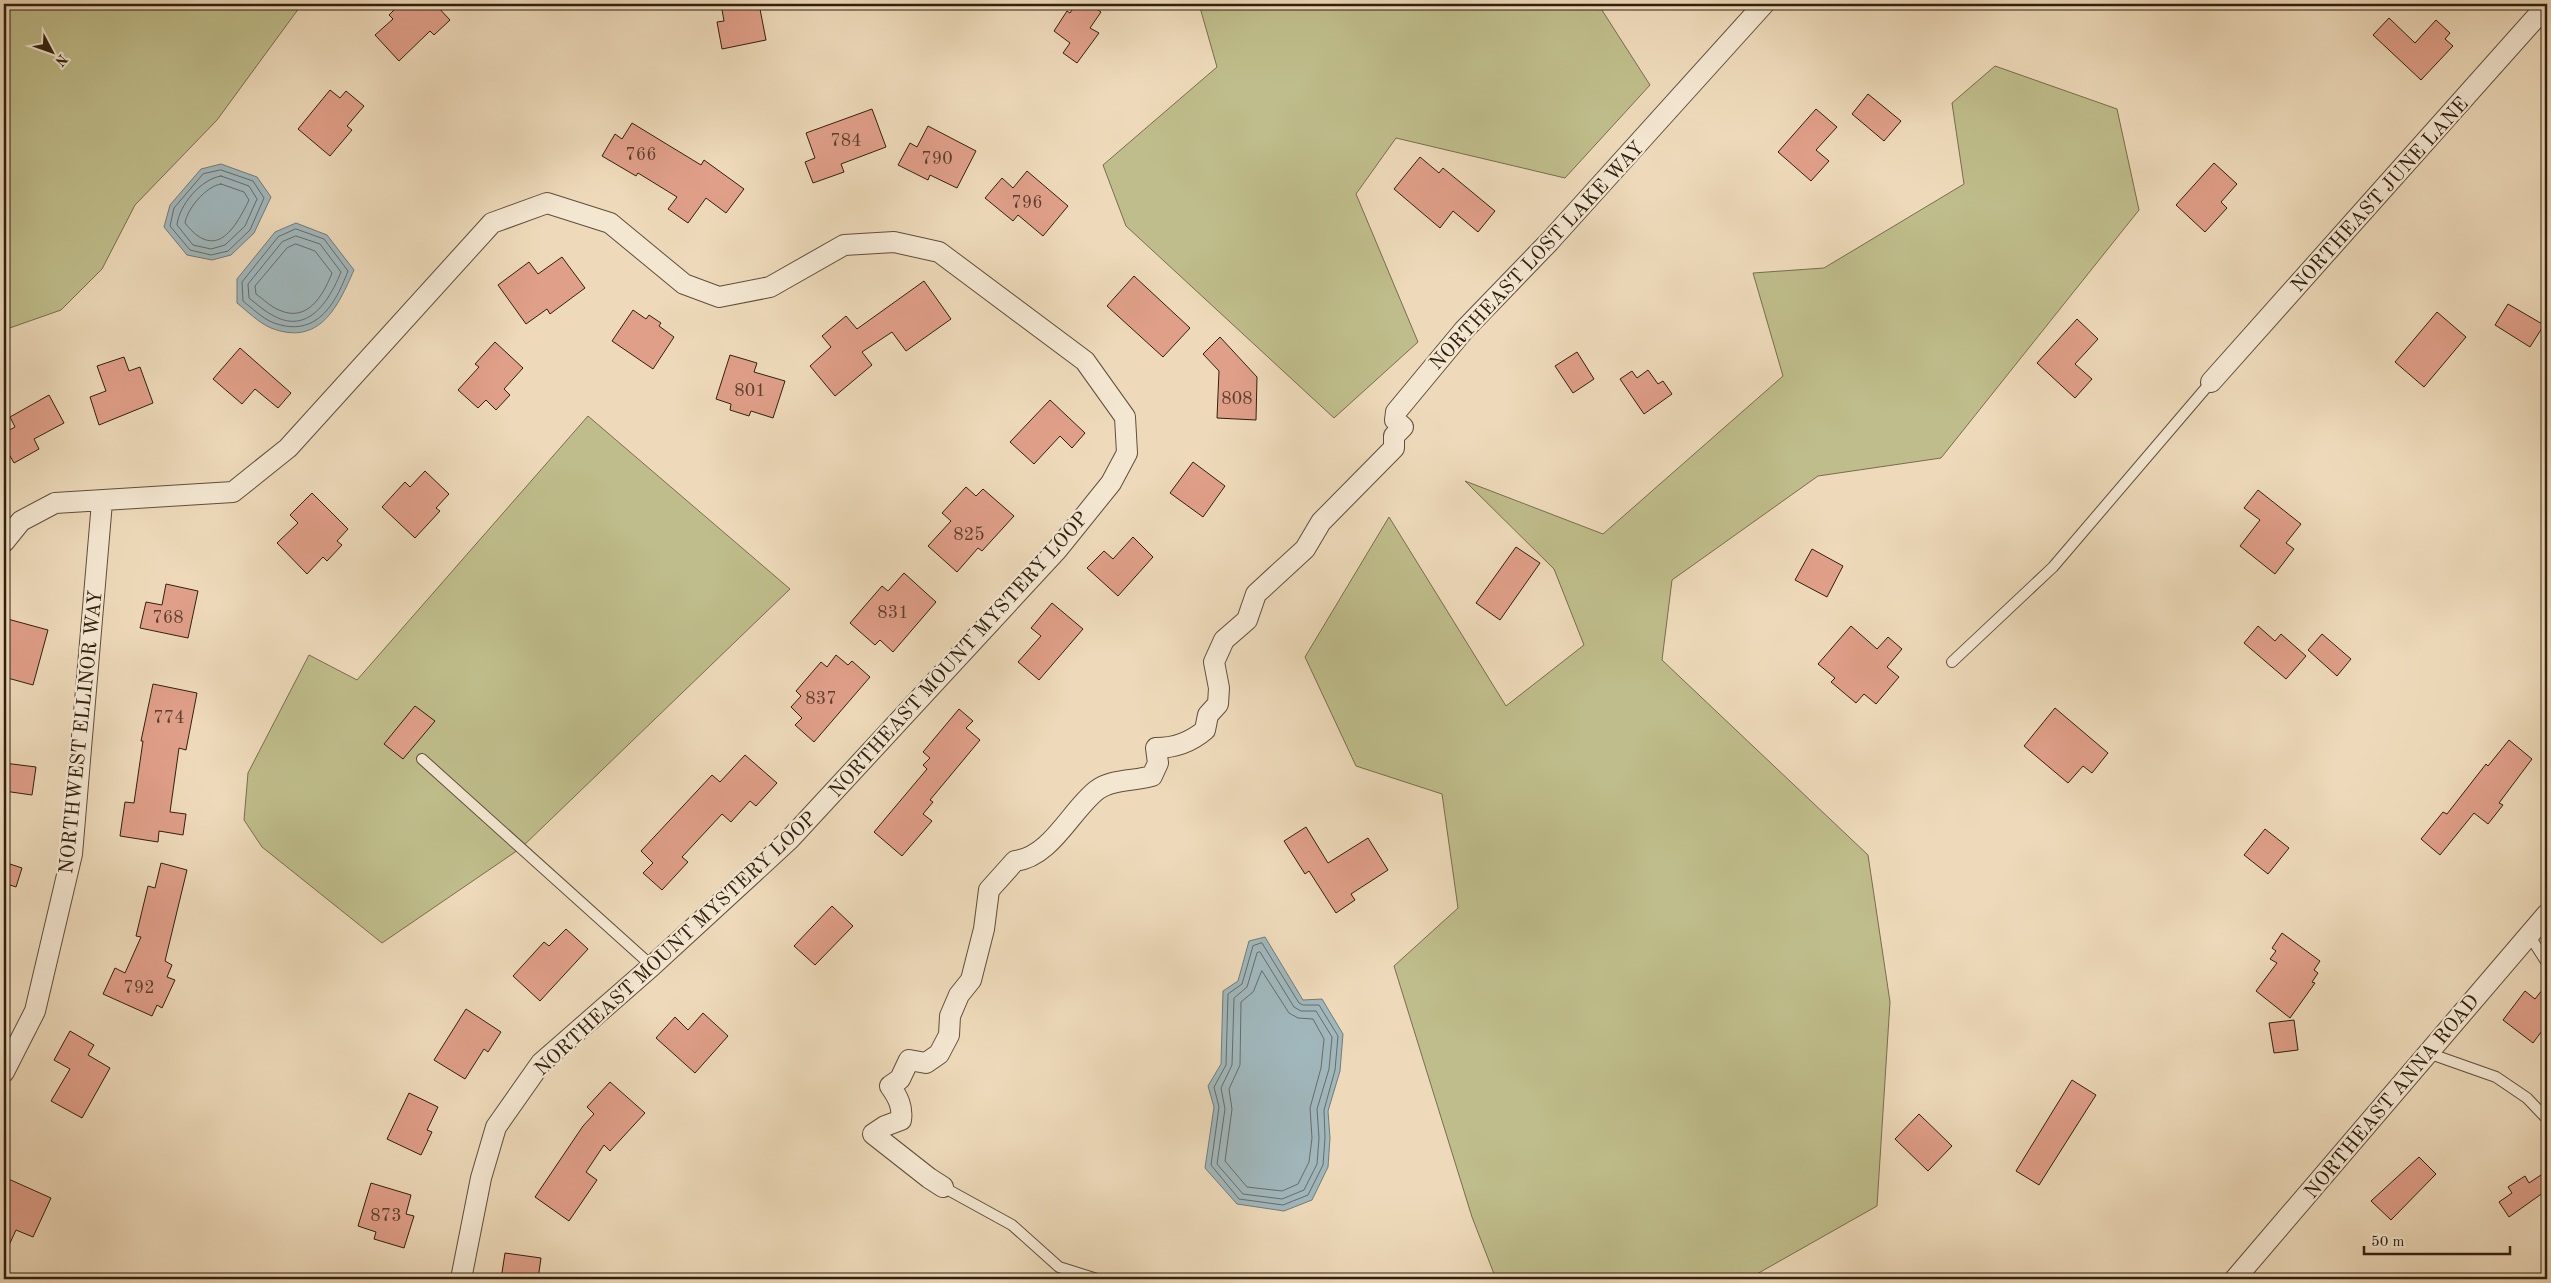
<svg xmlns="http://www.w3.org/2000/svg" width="2551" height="1283" font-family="'Old Standard TT',serif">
<rect width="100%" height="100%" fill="#eedaba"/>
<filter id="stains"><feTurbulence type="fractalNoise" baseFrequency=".004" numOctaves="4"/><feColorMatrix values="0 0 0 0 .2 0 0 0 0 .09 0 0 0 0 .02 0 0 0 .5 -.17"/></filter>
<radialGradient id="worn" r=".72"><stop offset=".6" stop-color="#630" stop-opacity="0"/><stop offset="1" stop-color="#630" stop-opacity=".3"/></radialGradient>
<!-- green -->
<path fill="#bfbd8b" stroke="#786e4d" d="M4 4H302L217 120 135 205 102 269 61 310 4 330Z
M1199 4H1598L1650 85 1565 178 1396 138 1356 194 1418 342 1334 418 1126 226 1103 165 1217 67Z
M1995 66 2117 109 2139 210 1941 458 1818 476 1672 580 1662 660 1868 855 1890 1002 1877 1206 1748 1279H1496L1472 1217 1394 966 1458 908 1442 794 1356 766 1305 657 1389 517 1506 706 1584 645 1554 569 1465 481 1603 534 1783 376 1753 273 1824 268 1964 184 1952 103Z
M588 416 790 589 521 848 382 943 262 847 244 820 248 773 309 655 357 680Z"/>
<!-- water -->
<path fill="#a0b7bc" stroke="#737b77" d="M221 164 257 177 271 197 254 233 231 255 212 260 187 255 164 227 170 205 201 169Z
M296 223 327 235 354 270C338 306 320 347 271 328 259 323 247 311 237 303V279L275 232Z
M1265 937 1303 1000 1322 999 1343 1034 1340 1071 1328 1111 1330 1138 1328 1167 1312 1200 1284 1211 1237 1204 1205 1168 1214 1107 1208 1086 1221 1064 1223 991 1238 981 1249 941Z"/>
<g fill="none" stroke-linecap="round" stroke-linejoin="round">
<!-- shore -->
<path stroke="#686c66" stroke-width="1" d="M221 170 253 181 264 198 250 230 228 251 211 255 190 250 170 226 174 208 203 174Z
M221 176 249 186 257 199 245 226 225 245 211 249 193 245 177 225C179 205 201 179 221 176Z
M221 184 244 192 249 200C234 231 215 261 185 223 187 209 206 186 221 184Z
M296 229 324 239 348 271C335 305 316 338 274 323 263 319 252 308 243 301L242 282 278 237Z
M296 236 320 244 341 272C330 299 309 335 274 316 265 312 257 304 249 298L248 284 282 242Z
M296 244 315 251 332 273C323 296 307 323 279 310 271 307 263 299 256 294L255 286 287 248Z
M1262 943 1299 1003 1303 1005H1319L1338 1036 1335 1070 1324 1110 1325 1138 1323 1165 1308 1195 1283 1205 1239 1199 1211 1165 1219 1107 1214 1087 1226 1065 1228 994 1242 984 1253 946Z
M1260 952 1294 1007 1301 1011H1316L1332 1037 1329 1069 1317 1109 1319 1138 1317 1164 1304 1190 1282 1199 1243 1194 1217 1164 1225 1109 1221 1088 1232 1065 1234 998 1247 987 1257 953Z
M1262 971 1289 1013 1298 1018 1313 1019 1324 1039 1321 1068 1310 1108 1312 1138 1309 1162 1298 1184 1282 1191 1247 1187 1225 1161 1232 1109 1229 1089 1240 1065 1241 1002 1253 992Z"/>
</g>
<!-- building -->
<path fill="#e09f89" stroke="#30200f" d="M400 4H435L450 20 434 35 430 31 399 61 375 35 393 19 389 15Z
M721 4H759L766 40 722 49 717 22 724 21Z
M1076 4H1089L1101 12 1090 28 1099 33 1077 63 1063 53 1070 43 1054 31 1067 11 1070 13Z
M2389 18 2415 43 2436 20 2450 33 2445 39 2453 46 2421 80 2373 35Z
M330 90 340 98 346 91 364 106 347 126 352 130 330 156 298 129Z
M1868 94 1901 121 1884 141 1852 114Z
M872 109 886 147 841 164 844 172 813 183 805 162 815 158 806 133Z
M1816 109 1837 127 1816 150 1829 161 1811 181 1778 152Z
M632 123 701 165 704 160 744 189 726 213 706 198 688 223 668 209 677 197 638 173 636 176 602 156 615 134 622 139Z
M928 126 976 151 957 188 930 175 928 180 898 165 910 143 917 147Z
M1420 157 1439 173 1443 168 1495 211 1478 232 1453 211 1440 228 1394 189Z
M2214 163 2237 184 2221 202 2227 208 2205 232 2176 205Z
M1027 171 1068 206 1043 236 1018 215 1013 221 985 198 1002 178 1013 188Z
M562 257 585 288 550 314 547 309 526 324 498 285 529 262 538 274Z
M1134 276 1190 328 1163 357 1107 306Z
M924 281 951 319 906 351 892 332 862 352 872 365 835 396 810 366 831 347 822 336 846 316 857 329Z
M2508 304 2544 325 2530 347 2495 325Z
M633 310 646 319 649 315 661 323 659 326 674 337 653 369 612 341Z
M2437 312 2466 337 2424 387 2395 362Z
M2077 319 2098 339 2075 364 2092 379 2075 398 2037 363Z
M1220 337 1257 377 1256 420 1217 418 1219 371 1203 354Z
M495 342 523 368 504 389 510 395 496 410 486 400 478 408 458 390 479 367 475 364Z
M240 348 291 393 278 408 255 389 242 404 213 379Z
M1577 352 1594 379 1573 393 1555 366Z
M730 355 757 363 754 372 785 381 773 418 751 411 749 416 730 410 731 404 716 399Z
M124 357 129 371 140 367 153 403 99 425 90 397 106 391 97 366Z
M1648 370 1658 384 1663 381 1672 394 1644 414 1620 379 1632 371 1637 378Z
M49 395 64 423 34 439 39 449 14 463 4 445V433L15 427 10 417Z
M1050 400 1085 433 1072 448 1060 436 1034 464 1010 442Z
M1193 462 1225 486 1203 517 1170 493Z
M425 471 449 494 436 508 440 511 415 538 382 507 405 482 410 487Z
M966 487 976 496 983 489 1014 516 982 551 978 548 957 572 928 546 951 521 942 513Z
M2258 490 2301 524 2286 543 2294 549 2275 574 2240 546 2260 520 2244 508Z
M312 493 348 529 337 541 342 545 327 561 323 557 307 574 277 543 298 523 290 515Z
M1133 537 1153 557 1118 596 1087 568 1104 551 1113 559Z
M1516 547 1540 563 1500 620 1476 603Z
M1812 549 1843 566 1827 597 1795 580Z
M904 573 936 602 893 652 880 640 875 645 850 623 882 586 888 591Z
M166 584 198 591 188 638 140 628 146 602 162 605Z
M1052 603 1083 629 1039 680 1018 662 1041 636 1031 628Z
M4 618 48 630 33 685 4 677Z
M1851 626 1877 649 1888 637 1902 649 1887 667 1899 677 1876 704 1864 694 1856 703 1831 682 1835 678 1818 664Z
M2258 626 2275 641 2281 634 2306 656 2286 679 2244 643Z
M2322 634 2351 659 2337 676 2308 650Z
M836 655 848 665 852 661 870 677 814 742 795 725 802 718 791 707 801 696 796 691 821 662 827 667Z
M153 684 197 693 186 750 179 748 170 812 186 814 183 835 159 831 158 842 120 836 125 802 134 803 143 741H141Z
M415 706 435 721 403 759 384 744Z
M2055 708 2108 753 2092 773 2083 766 2068 783 2024 746Z
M959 709 973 721 966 728 980 740 930 800 933 802 923 814 932 821 902 856 874 832 927 769 923 765 930 758 923 752Z
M2509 740 2532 759 2499 803 2503 805 2488 824 2474 813 2440 855 2421 839 2443 812 2447 814 2486 764 2488 766Z
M745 755 777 783 756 806 750 801 731 822 722 814 682 857 688 862 662 890 643 873 653 863 641 851 712 775 720 782Z
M4 763 36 767 32 795 4 791Z
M1306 827 1328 863 1368 838 1388 870 1351 894 1355 900 1336 913 1309 871 1305 874 1284 841Z
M2265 829 2289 848 2268 874 2244 855Z
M4 862 22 868 16 887 4 883Z
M161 863 187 870 165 961 172 965 167 977 175 980 162 1008 157 1005 152 1016 103 994 115 968 125 973 141 937 136 936 148 886 155 888Z
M832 906 853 926 815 965 794 946Z
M566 929 588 949 540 1001 513 976 544 942 549 946Z
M2282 933 2320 961 2314 970 2318 973 2312 982 2315 983 2290 1018 2256 991 2277 963 2270 959 2276 951 2272 948Z
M2547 984V1024L2533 1043 2503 1020 2525 991 2535 999Z
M466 1009 501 1032 488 1052 484 1049 465 1079 434 1060Z
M703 1013 728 1036 695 1073 656 1038 675 1017 688 1030Z
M2294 1020 2298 1050 2274 1053 2269 1023Z
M70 1031 94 1045 88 1055 110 1068 82 1118 51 1101 70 1069 54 1060Z
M2072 1080 2096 1095 2039 1185 2016 1171Z
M610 1082 645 1113 610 1151 604 1145 586 1172 597 1180 569 1221 535 1197 583 1126 594 1114 587 1107Z
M409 1093 438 1107 427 1130 432 1132 421 1155 387 1139Z
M1919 1114 1952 1146 1928 1171 1895 1139Z
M2419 1157 2436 1174 2391 1220 2371 1201Z
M2547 1171V1190L2509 1217 2499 1202 2512 1193 2508 1187 2525 1176 2529 1183Z
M4 1177 51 1198 33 1237 16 1230 4 1256Z
M371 1183 411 1195 406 1214 414 1216 404 1248 374 1239 376 1232 358 1226Z
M505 1253 541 1258 538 1279H501Z"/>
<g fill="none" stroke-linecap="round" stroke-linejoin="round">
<defs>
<path id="service" d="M1952 662 2053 567 2211 382
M422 759 652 966
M2529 935 2547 963
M2428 1053 2496 1077 2527 1098 2547 1119
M943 1187 1012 1225 1059 1267 1097 1279"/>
<path id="minor" d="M2211 382 2547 5
M4 542 21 521 55 503 233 492 288 448 492 223 547 203 610 223 684 284 719 297 770 287 844 245 894 242 939 252 1085 361 1125 417 1127 453 1111 483 1057 550 789 840 652 966 541 1063 496 1127 481 1178 461 1279
M4 1072 35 1011 72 854 102 502
M943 1187 929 1178 873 1134 885 1126 901 1120C903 1107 898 1097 890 1086L900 1079 909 1060 926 1063 939 1054 949 1035 950 1016 959 995 971 980 984 929 989 890 1015 861C1051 857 1071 810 1097 790 1112 779 1135 781 1152 776L1158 763 1156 748C1175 748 1191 742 1205 730L1208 715 1218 704 1219 688 1214 662 1224 640 1247 620 1256 594 1305 549 1321 522 1394 448V436L1403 427 1395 420 1396 412 1464 330 1549 242 1764 4
M2235 1279 2547 914"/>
</defs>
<!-- service casing -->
<use href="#service" stroke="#604e3a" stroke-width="12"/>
<!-- minor casing -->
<use href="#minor" stroke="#604e3a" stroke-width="22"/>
<!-- service -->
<use href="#service" stroke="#f4e7d2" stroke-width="10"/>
<!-- minor -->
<use href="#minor" stroke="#f4e7d2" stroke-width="20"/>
</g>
<g text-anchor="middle" stroke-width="4.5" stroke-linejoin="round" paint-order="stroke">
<!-- number labels -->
<g font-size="18" fill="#5c402e">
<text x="846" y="146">784</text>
<text x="641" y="160">766</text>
<text x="937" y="164">790</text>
<text x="1027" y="208">796</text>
<text x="750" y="396">801</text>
<text x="1237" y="404">808</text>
<text x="969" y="540">825</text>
<text x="893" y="618">831</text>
<text x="168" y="623">768</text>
<text x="821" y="704">837</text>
<text x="169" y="723">774</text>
<text x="139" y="993">792</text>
<text x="386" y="1221">873</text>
</g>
<!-- street labels -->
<g font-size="20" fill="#30200f" stroke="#f4e7d2">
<text transform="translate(2379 194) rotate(-48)" y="7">NORTHEAST JUNE LANE</text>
<text transform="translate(1536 255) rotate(-47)" y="7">NORTHEAST LOST LAKE WAY</text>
<text transform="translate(958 654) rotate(-48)" y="7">NORTHEAST MOUNT MYSTERY LOOP</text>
<text transform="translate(80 732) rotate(-84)" y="7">NORTHWEST ELLINOR WAY</text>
<text transform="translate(675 943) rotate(-43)" y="7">NORTHEAST MOUNT MYSTERY LOOP</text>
<text transform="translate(2391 1096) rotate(-50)" y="7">NORTHEAST ANNA ROAD</text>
</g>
</g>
<!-- margin -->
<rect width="2551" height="1283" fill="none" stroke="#eedaba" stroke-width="20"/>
<rect x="5" y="5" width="2541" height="1273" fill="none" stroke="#30200f" stroke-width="2.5"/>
<rect x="10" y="10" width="2531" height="1263" fill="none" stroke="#30200f"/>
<!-- north arrow -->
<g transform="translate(52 52) rotate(131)" stroke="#f4e7d2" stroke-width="4" paint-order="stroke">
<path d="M0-4L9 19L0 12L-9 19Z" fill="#30200f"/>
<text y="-8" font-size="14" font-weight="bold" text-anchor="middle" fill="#30200f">N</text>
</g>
<!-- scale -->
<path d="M2364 1246v8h146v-8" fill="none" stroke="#30200f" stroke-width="2.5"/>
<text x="2371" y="1246" font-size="15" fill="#30200f" stroke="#f4e7d2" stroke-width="4" paint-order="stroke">50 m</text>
<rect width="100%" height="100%" filter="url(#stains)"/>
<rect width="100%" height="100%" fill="url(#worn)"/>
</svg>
